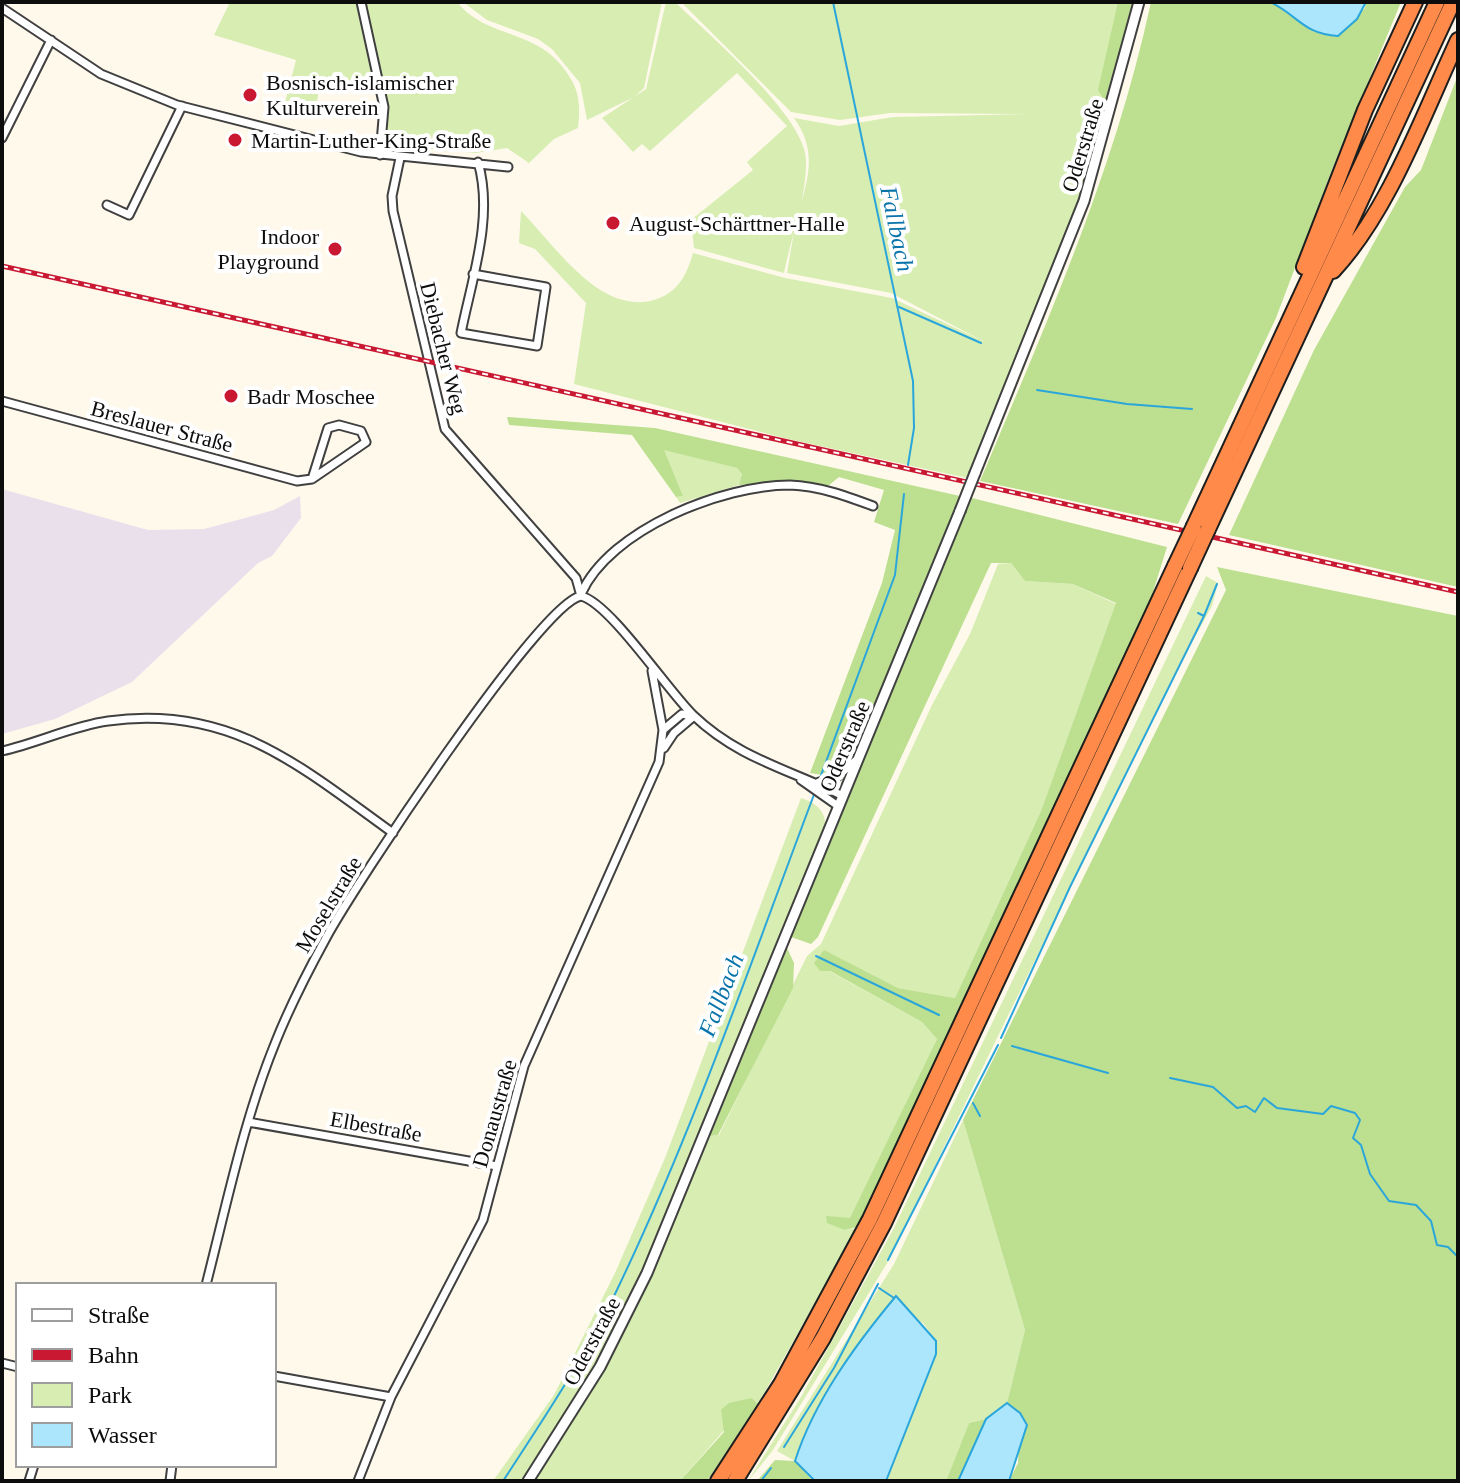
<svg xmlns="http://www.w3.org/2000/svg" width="1460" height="1483" font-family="'Times New Roman',serif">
<rect width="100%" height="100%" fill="#fff9ec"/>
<!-- industrial -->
<path fill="#eae0ec" d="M2 489 148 530 204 529 274 510 300 496 301 518 272 556 258 563 132 682 55 719 2 734Z"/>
<!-- green -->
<path fill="#d7edb2" d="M230 2H358L377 87 321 77 315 114 284 107 296 60 214 35Z
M366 2H457C486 38 532 29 561 65 579 87 581 100 578 128L554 139 529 163 507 148 476 153 387 145 388 104Z
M463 2H662L644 88 634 97 587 120 580 83 552 49 538 39 487 20Z
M666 2H675C708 34 805 116 806 160 807 197 791 237 784 273L694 248 691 220 753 170 747 162 787 126 737 73 650 151 642 144 633 152 602 118 646 89Z
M681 2H1118C1120 19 1115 39 1113 57 1096 201 1023 345 967 478L788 439 574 384 586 303 535 249 519 243 521 211C556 246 601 318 657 299 679 291 687 274 693 253L785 278 892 298 985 342 891 293 787 273C790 255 793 236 797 218 807 181 819 153 794 118L839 126 893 117 1028 114 890 113 840 120 791 112Z
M663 449 737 468 742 474 739 485 680 503 676 497 683 496Z
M1011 563 1025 581 1073 584 1116 604 1041 811 955 998 898 988 825 951 820 971H829L922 1022 937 1039 845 1230 857 1228 758 1404 752 1398 680 1481H535C609 1369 659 1259 710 1136L719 1135 807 956 821 944 932 705 970 634 998 564Z
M1206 576 1218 583 1212 606 1171 681 889 1260 773 1450 748 1481 801 1397 894 1228Z
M801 798C817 803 827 812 825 829L643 1272 583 1390 525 1481H493L554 1395 615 1273 665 1158Z
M963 1120 1025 1330 1007 1403 986 1419 969 1423 946 1481H886L936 1354V1340L922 1322C856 1367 820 1380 795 1461L777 1451 894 1264Z"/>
<!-- forest -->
<path fill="#bcdf90" d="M1118 2H1135L1107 105 1098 90Z
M1151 2C1178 2 1250 0 1272 3 1303 12 1296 34 1338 36L1365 8 1366 2H1401L1333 167 1276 318 1178 524 980 481C1046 324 1115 170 1151 2Z
M1458 75V587L1229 535 1314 350 1405 187 1421 170Z
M507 417 655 428 960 496 873 714 851 755 834 771 823 775 810 773 882 583 895 530 874 522 884 490 839 477 828 486 803 481 739 485 742 474 737 468 664 450 683 496 676 497 632 435 509 425Z
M972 498 1167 547 1148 608 857 1227 845 1230 827 1223 826 1216 850 1218 937 1039 922 1022 830 971H820L814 963 824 950 898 988 955 998 1041 811 1116 603 1073 584 1025 581 1011 563H991L818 937 811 944 791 937Z
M1217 567 1458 616V1481H1009L1018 1463 1020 1413 1007 1403 1025 1330 963 1120 1226 590Z
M787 948 794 963 793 988 718 1135 710 1136Z
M752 1398 758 1404 707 1481H680L724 1432 721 1410 729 1403Z
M986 1419 958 1481H946L969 1423Z
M775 1460 795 1461 813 1481H757Z"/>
<!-- water -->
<path fill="#abe6fc" stroke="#2ba6da" stroke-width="2" d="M1270 2H1366L1357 19 1338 36C1303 34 1299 16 1270 2Z
M896 1296 936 1341V1354L886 1481H815L795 1461C814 1401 856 1344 896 1296Z
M1007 1403 1020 1413 1027 1425 1009 1481H958L986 1419Z"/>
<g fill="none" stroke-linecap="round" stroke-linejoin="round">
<!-- stream -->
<path stroke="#2ba6da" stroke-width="2" d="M833 2 913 381 914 428 908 465
M899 307 981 343
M1037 390 1127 404 1192 409
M1198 613 1204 616 1217 584
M820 778 895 575 904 494
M816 956 939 1015
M1001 1038 1070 887 1204 616
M1012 1046 1108 1073
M1170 1078 1213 1087 1237 1108 1246 1106 1255 1112 1264 1098 1277 1108 1323 1114 1331 1106 1355 1113 1360 1120 1353 1138 1361 1145 1370 1174 1389 1201 1416 1205 1431 1221 1437 1245 1448 1247 1458 1257
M973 1103 980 1116
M888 1260 998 1045
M879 1288 894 1298
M784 1447 834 1368 878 1284
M503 1481C543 1420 583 1360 615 1294 693 1132 752 959 815 792
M761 1481 771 1468"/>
<defs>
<path id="minor" d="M361 2 384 107 380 155
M2 8 101 74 177 105 361 152 508 167
M2 138 51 40
M400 158 392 196 393 211 445 429 576 578 581 596
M107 205 129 215 182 106
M473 274 546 287 537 346 461 333C472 278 494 217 478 162
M2 401 297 481 312 479 366 442 361 431 339 425 328 428 312 479
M581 594C610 529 723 485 790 485 819 486 846 496 873 506
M663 730 682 714 692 716
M664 748 674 733 694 716
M2 751C38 743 72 726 108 721 230 704 300 766 393 833
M801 780 838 806
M819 782 836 778 855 761
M248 1122 497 1166
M206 1285C227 1203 244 1119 276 1041 290 1006 308 971 326 938 353 888 540 603 581 596 610 603 668 691 693 715 739 759 789 769 843 796
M2 1363 18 1367
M274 1376 391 1397
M29 1481 34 1465
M170 1481 172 1465
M358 1481 391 1397 483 1220 524 1066 659 762 663 730 652 671"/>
<path id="tertiary" d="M975 473 1084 201 1139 2
M528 1481 600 1367 647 1273 960 511"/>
<path id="motorway" d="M1304 267 1365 110 1415 2
M1333 271C1389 211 1423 115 1458 40
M1194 526 1437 2
M1208 529 1453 2
M718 1481 781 1384 870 1219 1175 566
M735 1481 823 1338 884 1223 1190 568"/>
</defs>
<!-- minor casing -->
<use href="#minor" stroke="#404040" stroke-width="11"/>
<!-- tertiary casing -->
<use href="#tertiary" stroke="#404040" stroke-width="13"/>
<!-- motorway casing -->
<use href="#motorway" stroke="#1e1e1e" stroke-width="18"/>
<!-- minor -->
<use href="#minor" stroke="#fff" stroke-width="7"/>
<!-- tertiary -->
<use href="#tertiary" stroke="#fff" stroke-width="9"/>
<!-- motorway -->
<use href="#motorway" stroke="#ff8a4a" stroke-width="14"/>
<defs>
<path id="rail" d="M2 266 1458 592"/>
</defs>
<!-- rail casing -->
<use href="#rail" stroke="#c91832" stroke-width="5"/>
<!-- rail -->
<use href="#rail" stroke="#fff" stroke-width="2" stroke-dasharray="6" stroke-linecap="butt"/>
<defs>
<path id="tertiary-bridge" d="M960 511 975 473"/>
<path id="motorway-bridge" d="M1175 566 1194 526
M1190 568 1208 529"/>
</defs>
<!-- tertiary-bridge casing -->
<use href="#tertiary-bridge" stroke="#404040" stroke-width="13" stroke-linecap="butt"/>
<!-- motorway-bridge casing -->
<use href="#motorway-bridge" stroke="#1e1e1e" stroke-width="18" stroke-linecap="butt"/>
<!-- tertiary-bridge -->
<use href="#tertiary-bridge" stroke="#fff" stroke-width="9"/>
<!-- motorway-bridge -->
<use href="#motorway-bridge" stroke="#ff8a4a" stroke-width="14"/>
</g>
<!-- markers -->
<g fill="#c91832" stroke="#fff" stroke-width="3">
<circle cx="250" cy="95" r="8"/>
<circle cx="235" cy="140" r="8"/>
<circle cx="613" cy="223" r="8"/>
<circle cx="335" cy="249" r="8"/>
<circle cx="231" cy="396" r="8"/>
</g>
<g text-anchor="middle" stroke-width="8" stroke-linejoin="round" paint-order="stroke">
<!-- poi labels -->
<g font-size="22" fill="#0d0d0d" stroke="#fff" text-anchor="start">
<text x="266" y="90">Bosnisch-islamischer<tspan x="266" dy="25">Kulturverein</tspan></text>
<text x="251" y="148">Martin-Luther-King-Straße</text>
<text x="629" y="231">August-Schärttner-Halle</text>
<text x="319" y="244" text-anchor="end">Indoor<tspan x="319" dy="25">Playground</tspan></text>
<text x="247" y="404">Badr Moschee</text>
</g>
<!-- street labels -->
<g font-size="22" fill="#0d0d0d" stroke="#fff">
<text transform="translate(1082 145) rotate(-73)" y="8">Oderstraße</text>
<text transform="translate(444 348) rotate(76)" y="8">Diebacher Weg</text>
<text transform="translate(162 426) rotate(15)" y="8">Breslauer Straße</text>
<text transform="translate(844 746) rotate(-67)" y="8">Oderstraße</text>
<text transform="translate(328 904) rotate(-59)" y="8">Moselstraße</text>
<text transform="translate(494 1113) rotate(-74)" y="8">Donaustraße</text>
<text transform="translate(376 1126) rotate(10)" y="8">Elbestraße</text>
<text transform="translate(591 1341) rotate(-62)" y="8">Oderstraße</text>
</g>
<!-- water labels -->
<g font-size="24" font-style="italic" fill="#0a74aa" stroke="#fff">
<text transform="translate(897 229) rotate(78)" y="8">Fallbach</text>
<text transform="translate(721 995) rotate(-69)" y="8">Fallbach</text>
</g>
</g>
<!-- border -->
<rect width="1460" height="1483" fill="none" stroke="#0d0d0d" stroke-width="8"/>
<!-- legend -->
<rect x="16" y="1283" width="260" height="184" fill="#ffffff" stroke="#9e9e9e" stroke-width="2"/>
<rect x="32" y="1309" width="40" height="12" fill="#ffffff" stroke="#9e9e9e" stroke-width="2"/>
<text x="88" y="1323" font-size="24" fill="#0d0d0d">Straße</text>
<rect x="32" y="1349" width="40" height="12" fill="#c91832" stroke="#9e9e9e" stroke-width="2"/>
<text x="88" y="1363" font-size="24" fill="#0d0d0d">Bahn</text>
<rect x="32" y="1383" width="40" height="24" fill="#d7edb2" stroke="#9e9e9e" stroke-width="2"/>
<text x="88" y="1403" font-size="24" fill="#0d0d0d">Park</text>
<rect x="32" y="1423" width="40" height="24" fill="#abe6fc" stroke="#9e9e9e" stroke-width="2"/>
<text x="88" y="1443" font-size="24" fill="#0d0d0d">Wasser</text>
</svg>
